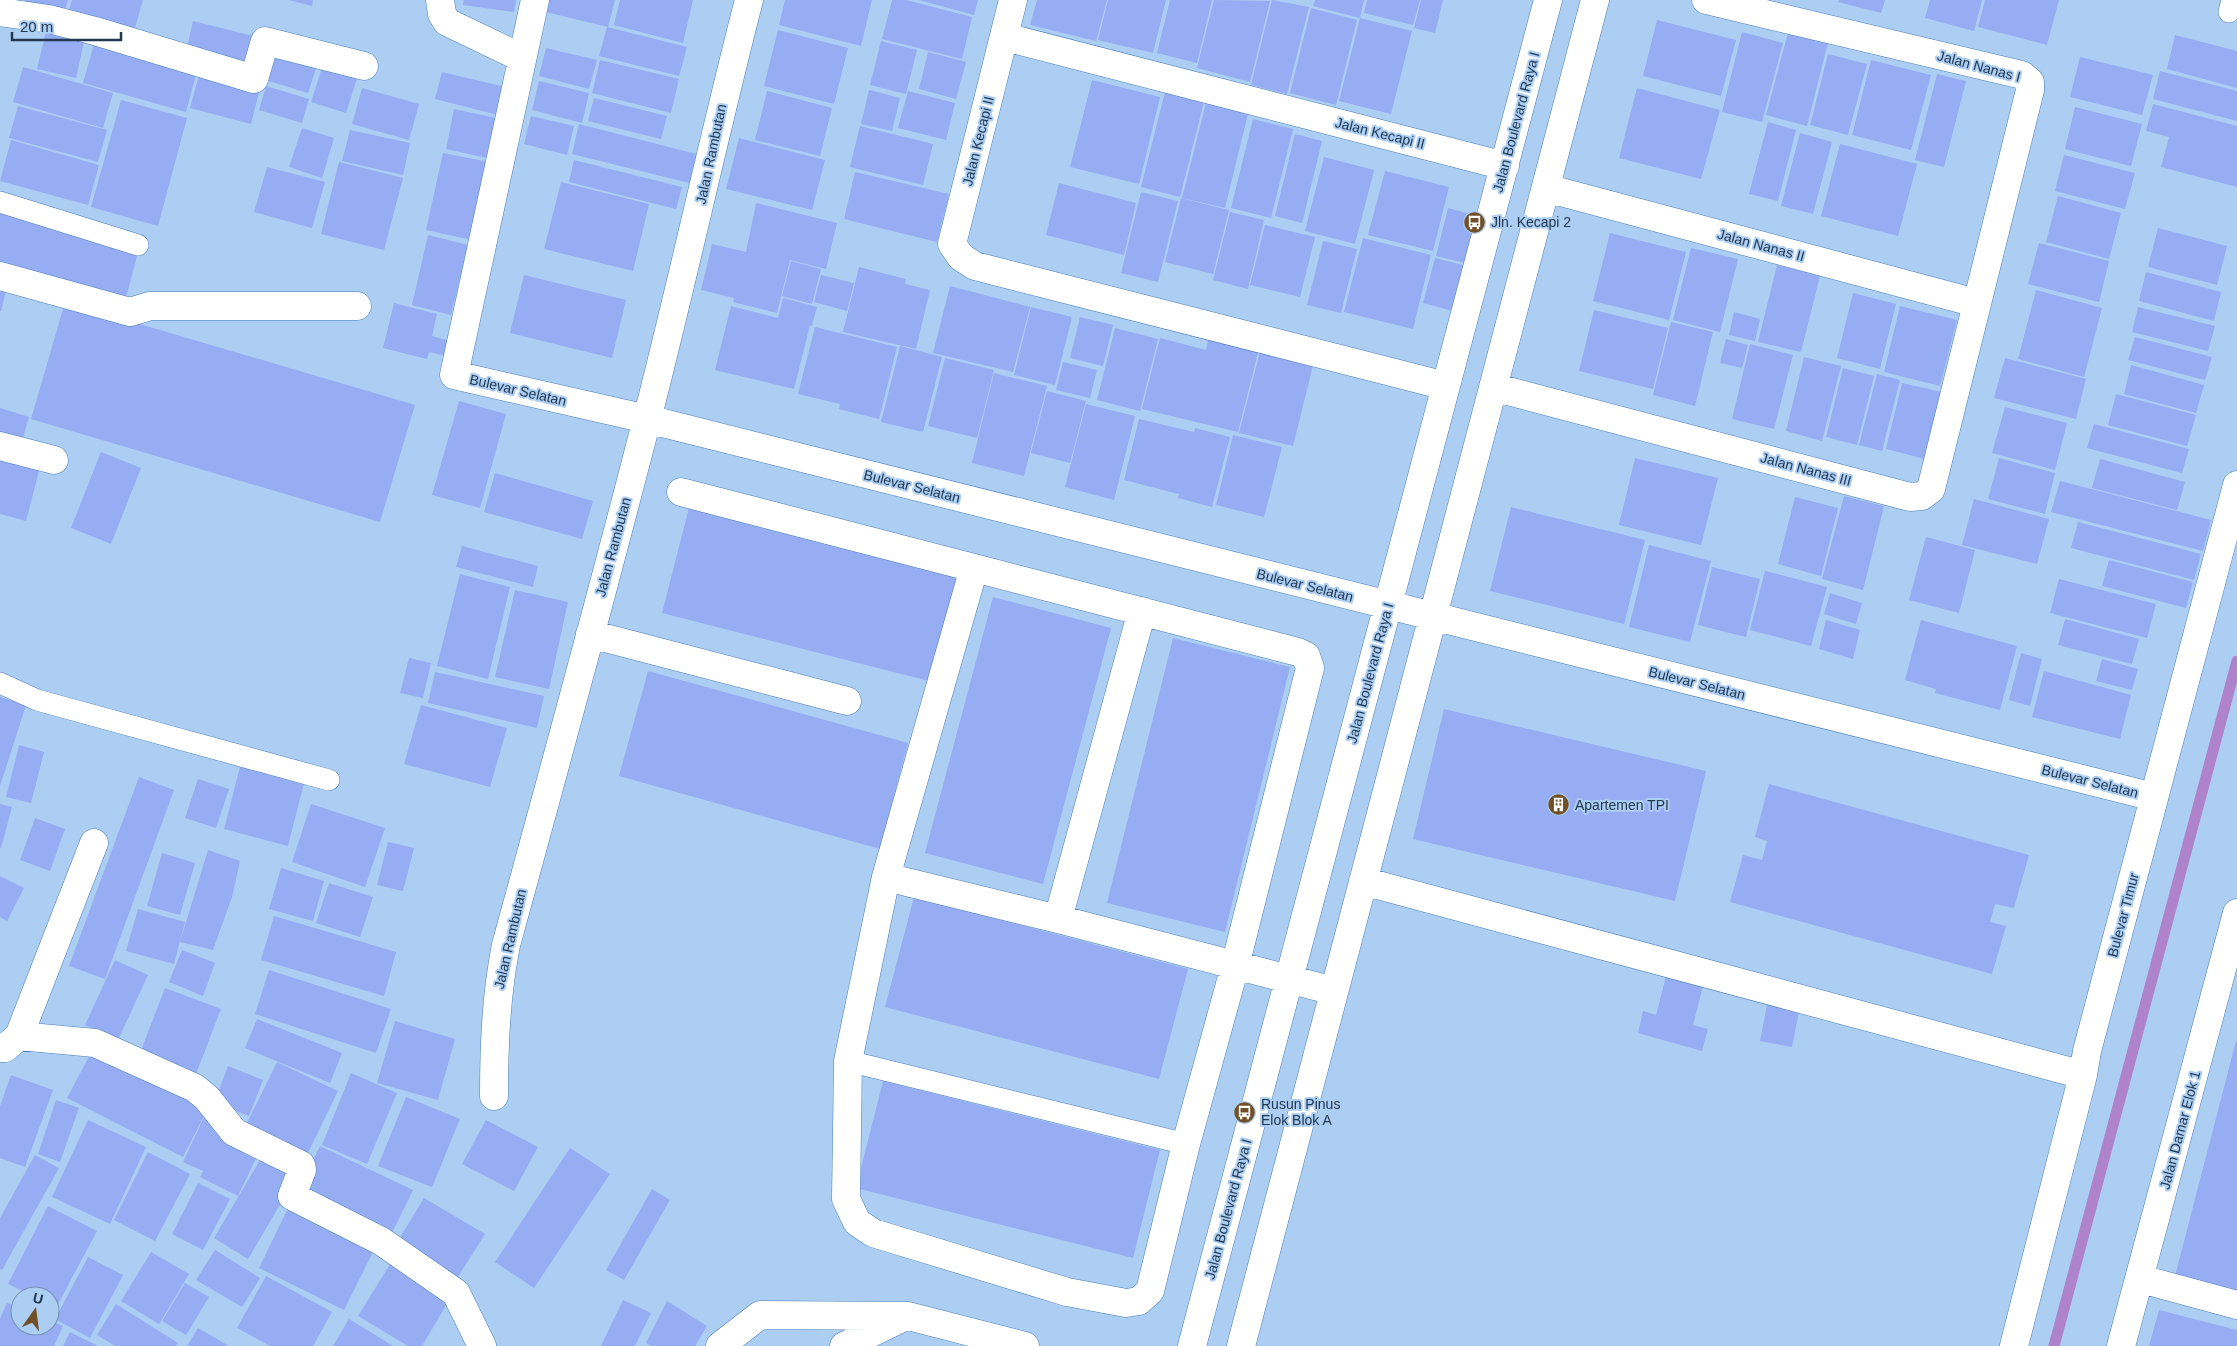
<svg xmlns="http://www.w3.org/2000/svg" width="2237" height="1346" font-family="Arial,sans-serif">
<rect width="100%" height="100%" fill="#adcef3"/>
<g fill="none" stroke-linecap="round" stroke-linejoin="round">
<!-- stream -->
<path stroke="#af83cc" stroke-width="11" d="M2054 1346 2237 661"/>
</g>
<!-- building -->
<path fill="#96acf3" d="M25 0H68L63 17 23 6Z
M72 0H143L134 31 68 13Z
M289 0H313L312 6Z
M464 0H516L514 12 463 5Z
M549 0H615L608 27 546 12Z
M620 0H693L683 43 614 25Z
M785 0H872L861 46 779 25Z
M892 0H906L972 17 962 59 882 39Z
M919 0H978L974 15Z
M1037 0H1107L1096 41 1030 25Z
M1108 0H1166L1153 53 1098 40Z
M1170 0H1212L1197 63 1157 53Z
M1214 0 1270 1 1250 82 1197 68Z
M1272 0 1309 7 1287 94 1251 85Z
M1315 0H1364L1360 18 1313 6Z
M1367 0H1420L1413 25 1364 13Z
M1421 0H1443L1435 33 1414 28Z
M1839 0H1885L1881 13 1838 2Z
M1930 0H1982L1974 31 1925 18Z
M1985 0H2059L2047 45 1978 27Z
M1311 8 1357 20 1336 105 1290 93Z
M1360 18 1412 31 1391 114 1339 101Z
M1657 20 1736 40 1721 96 1643 76Z
M193 21 261 38 253 70 186 52Z
M48 23 86 32 76 78 37 69Z
M1790 25 1830 35 1807 126 1766 115Z
M607 27 687 47 679 76 599 56Z
M778 30 848 48 834 104 764 86Z
M1742 32 1783 43 1762 122 1722 112Z
M2175 35 2237 51V88L2167 69Z
M96 37 198 67 186 112 83 83Z
M881 41 917 50 906 94 870 85Z
M269 44 319 59 308 93 259 78Z
M546 48 597 60 589 89 539 76Z
M928 52 966 62 956 99 919 89Z
M1828 54 1867 64 1848 135 1810 125Z
M2080 57 2153 75 2142 115 2070 97Z
M325 58 360 69 346 113 311 102Z
M600 60 679 79 671 113 592 93Z
M1871 60 1931 75 1911 150 1852 135Z
M23 67 113 93 103 128 13 102Z
M201 67 261 84 251 124 190 108Z
M2160 71 2237 91V121L2153 99Z
M442 72 505 87 498 115 435 99Z
M1937 74 1966 81 1944 167 1915 160Z
M1092 80 1160 97 1139 184 1070 167Z
M539 81 589 93 582 123 532 110Z
M266 86 309 99 302 123 259 110Z
M362 88 419 104 409 140 352 124Z
M1166 88 1205 98 1180 197 1141 187Z
M1637 88 1720 110 1701 179 1619 158Z
M869 90 900 98 892 131 861 124Z
M767 91 832 108 820 156 755 140Z
M908 91 955 103 946 140 898 128Z
M594 98 667 116 661 139 588 121Z
M121 100 187 118 158 226 91 207Z
M1206 103 1248 114 1225 208 1182 198Z
M2153 104 2237 126V187L2161 167 2169 137 2146 131Z
M18 106 107 130 98 162 9 138Z
M2075 107 2142 124 2131 166 2065 149Z
M454 109 496 118 487 158 446 149Z
M531 116 574 126 567 155 524 144Z
M1253 119 1293 129 1271 218 1231 208Z
M1768 122 1796 130 1778 201 1749 194Z
M579 124 704 156 697 185 572 154Z
M860 126 933 144 923 185 850 167Z
M302 128 334 138 322 178 289 167Z
M350 130 410 143 403 175 342 161Z
M1800 133 1832 142 1813 214 1781 206Z
M1295 134 1322 141 1302 223 1275 216Z
M739 138 825 160 812 210 726 189Z
M11 140 99 165 88 205 0 181Z
M1840 144 1917 164 1898 236 1821 216Z
M443 153 489 162 472 240 426 230Z
M2064 155 2135 173 2125 209 2055 191Z
M1324 157 1374 170 1355 244 1305 231Z
M574 160 682 187 676 209 569 182Z
M339 162 403 178 384 250 321 234Z
M267 167 325 182 312 228 254 212Z
M1385 171 1449 187 1433 251 1368 235Z
M855 172 949 194 937 242 844 219Z
M561 182 649 204 633 271 544 249Z
M1059 183 1136 203 1124 255 1046 235Z
M1141 192 1178 201 1158 282 1121 273Z
M2058 196 2121 213 2109 259 2046 242Z
M1181 198 1229 210 1213 274 1165 262Z
M756 203 837 223 826 269 790 260 777 313 733 302 734 298 701 290 712 244 746 252Z
M1448 208 1482 217 1470 264 1436 256Z
M0 210 139 249 125 301 0 266Z
M1230 212 1264 220 1248 289 1213 280Z
M1265 225 1315 237 1300 297 1250 285Z
M2158 228 2227 246 2217 285 2148 267Z
M1610 233 1686 252 1669 320 1593 301Z
M428 235 468 245 451 315 412 305Z
M1363 238 1431 255 1413 329 1344 312Z
M1323 241 1357 249 1341 313 1307 305Z
M2039 243 2109 261 2099 302 2028 284Z
M1691 248 1738 259 1720 332 1673 320Z
M1435 258 1471 267 1460 313 1423 303Z
M791 261 821 269 812 304 782 296Z
M1777 265 1820 276 1801 352 1758 342Z
M859 267 906 279 905 284 930 290 916 349 843 332Z
M2146 272 2221 292 2214 321 2139 301Z
M524 275 626 300 612 358 510 333Z
M821 275 854 283 847 311 814 302Z
M0 285 7 287 1 311H0Z
M950 286 1030 307 1013 372 933 353Z
M2036 290 2102 308 2084 377 2018 359Z
M1853 293 1896 304 1880 369 1837 358Z
M783 298 817 307 812 326 810 325 794 389 715 370 731 306 778 318Z
M65 302 415 405 380 522 31 419Z
M394 303 437 314 432 336 457 343 454 358 429 352 427 359 383 348Z
M1900 306 1957 320 1940 386 1884 372Z
M1031 307 1072 317 1055 385 1014 375Z
M2138 307 2215 326 2208 351 2132 332Z
M1594 310 1668 328 1653 389 1579 371Z
M1734 312 1760 319 1755 341 1729 335Z
M1080 317 1113 325 1103 366 1070 358Z
M1671 322 1713 332 1695 406 1653 395Z
M815 327 897 347 879 419 839 409 840 404 798 394Z
M1115 328 1158 339 1140 411 1097 400Z
M1210 332 1260 345 1238 432 1142 409 1160 338 1206 350Z
M2135 337 2212 357 2205 380 2128 360Z
M1726 339 1748 345 1742 368 1720 363Z
M1750 344 1793 355 1774 429 1732 419Z
M900 346 942 357 923 432 881 422Z
M1261 348 1314 361 1293 446 1239 433Z
M1804 357 1841 366 1822 441 1786 431Z
M945 358 994 370 977 438 928 426Z
M2005 358 2086 379 2076 419 1994 398Z
M1063 362 1097 370 1090 398 1056 390Z
M2131 365 2204 385 2196 413 2124 394Z
M1843 368 1874 376 1857 445 1826 437Z
M994 373 1047 386 1024 476 972 463Z
M1877 374 1900 380 1882 451 1859 445Z
M1902 383 1942 392 1925 459 1886 449Z
M1047 391 1086 401 1070 463 1031 453Z
M2116 394 2196 415 2187 446 2108 425Z
M459 401 506 414 480 508 432 495Z
M1086 404 1135 416 1114 500 1065 487Z
M2005 407 2067 423 2055 470 1992 453Z
M0 408 29 417 20 448 0 442Z
M1139 419 1194 432 1195 428 1230 437 1212 507 1178 498 1179 494 1124 480Z
M2094 424 2189 449 2182 473 2087 448Z
M1233 435 1282 447 1264 517 1216 505Z
M101 452 141 468 111 544 71 528Z
M0 457 40 467 26 521 0 514Z
M1635 458 1718 478 1701 545 1619 525Z
M1999 458 2055 473 2045 514 1988 499Z
M2100 459 2185 482 2177 510 2092 488Z
M495 473 593 501 582 539 484 512Z
M2060 481 2211 520 2203 551 2051 512Z
M1844 496 1884 506 1863 590 1822 579Z
M1795 497 1838 508 1821 576 1778 564Z
M1974 499 2049 519 2037 564 1962 545Z
M691 500 962 569 933 682 662 613Z
M1511 507 1645 540 1624 624 1490 591Z
M2078 522 2201 554 2194 580 2071 548Z
M1926 537 1975 550 1959 613 1909 600Z
M1649 545 1711 561 1690 642 1629 627Z
M462 546 538 566 533 587 456 567Z
M2109 560 2193 582 2186 608 2102 586Z
M1712 567 1760 579 1746 637 1698 625Z
M1765 571 1827 587 1811 646 1750 630Z
M460 574 510 587 488 679 437 666Z
M2059 579 2156 604 2147 638 2050 613Z
M515 590 568 602 549 689 495 677Z
M1830 593 1862 603 1856 624 1824 614Z
M993 597 1111 628 1043 884 925 853Z
M2065 619 2139 639 2132 664 2058 645Z
M1826 620 1860 630 1853 659 1819 649Z
M1921 620 2017 646 2000 710 1935 693 1936 689 1905 680Z
M1173 638 1290 667 1225 932 1107 903Z
M2021 653 2042 659 2030 706 2009 700Z
M409 658 431 663 423 698 400 693Z
M2102 659 2138 669 2132 690 2096 681Z
M648 671 908 743 880 849 619 776Z
M2044 671 2131 695 2120 739 2032 717Z
M435 672 544 696 537 728 428 703Z
M0 697 26 705 0 786Z
M421 705 507 728 490 787 404 764Z
M1444 709 1706 771 1675 901 1413 839Z
M19 745 44 752 31 803 6 797Z
M240 767 304 783 288 846 224 829Z
M139 777 174 790 105 979 69 966Z
M198 779 229 789 216 828 185 818Z
M1769 784 2029 855 2014 908 1995 904 1990 922 2006 926 1992 974 1730 902 1743 855 1762 860 1767 841 1755 837Z
M0 804 12 807 1 848H0Z
M311 804 385 828 365 887 292 862Z
M35 818 65 829 50 871 20 860Z
M388 842 414 848 403 891 377 885Z
M208 850 240 861 232 897 213 950 180 942Z
M162 853 195 863 180 915 147 906Z
M281 868 324 881 313 921 269 909Z
M0 876 24 888 7 921 0 917Z
M329 883 373 897 360 937 316 923Z
M914 897 1188 969 1159 1079 885 1007Z
M138 909 185 922 174 964 126 951Z
M274 916 396 952 384 996 261 960Z
M182 950 215 963 203 996 169 982Z
M115 960 148 975 118 1040 85 1025Z
M1668 969 1705 978 1693 1025 1708 1029 1702 1051 1638 1033 1643 1011 1656 1015Z
M269 970 391 1009 376 1053 255 1014Z
M165 988 221 1009 196 1074 140 1053Z
M1767 1005 1799 1011 1792 1047 1760 1041Z
M257 1019 342 1053 330 1083 245 1048Z
M395 1021 455 1039 438 1100 377 1083Z
M2236 1041H2237V1292L2175 1276Z
M94 1047 209 1106 183 1157 67 1098Z
M277 1062 338 1091 304 1161 243 1131Z
M228 1066 263 1080 249 1116 214 1103Z
M351 1073 397 1093 367 1164 322 1145Z
M11 1075 53 1090 25 1167 0 1158V1106Z
M883 1081 1160 1150 1133 1258 856 1188Z
M406 1097 460 1119 432 1187 378 1166Z
M56 1100 79 1108 60 1162 38 1154Z
M205 1115 260 1150 238 1196 200 1177 203 1171 183 1162Z
M88 1120 146 1147 110 1224 52 1197Z
M486 1120 538 1147 514 1191 462 1164Z
M320 1146 413 1190 390 1237 297 1193Z
M570 1148 610 1174 534 1288 495 1262Z
M148 1152 190 1174 155 1241 114 1220Z
M35 1155 59 1168 2 1270 0 1269V1218Z
M263 1155 297 1176 248 1259 214 1238Z
M198 1183 230 1199 203 1250 172 1234Z
M652 1189 670 1200 624 1280 606 1270Z
M424 1198 485 1234 456 1280 396 1244Z
M291 1202 377 1244 344 1310 259 1268Z
M48 1206 97 1231 56 1308 50 1305V1296H33L8 1284Z
M215 1250 260 1278 242 1307 196 1280Z
M151 1252 189 1274 159 1324 121 1301Z
M88 1257 123 1275 90 1338 55 1319Z
M392 1261 451 1297 422 1346H408L358 1316Z
M266 1276 332 1312 313 1346H270L237 1328Z
M185 1283 209 1297 186 1335 162 1321Z
M623 1300 651 1313 635 1346H601Z
M667 1301 707 1326 695 1346H651L646 1343Z
M7 1303 20 1308V1326H50V1321L63 1326 54 1346H0V1319Z
M116 1304 178 1343 176 1346H115L97 1335Z
M2159 1310 2237 1330V1346H2149Z
M349 1319 393 1346H333Z
M198 1328 229 1346H187Z
M70 1332 98 1346H63Z"/>
<g fill="none" stroke-linecap="round" stroke-linejoin="round">
<defs>
<path id="service" d="M2229 12 2232 0
M0 202 138 245
M0 683 37 700 329 780
M848 1061 1186 1144"/>
<path id="minor" d="M440 0 442 14 447 22 522 58
M535 0 454 375 647 419 2154 797
M1013 0 952 244 961 257 975 266 1446 386
M0 12 49 19 95 31 254 79 265 41 364 66
M1005 37 1505 166
M1546 188 1976 303
M0 276 130 312 150 306H357
M1493 387 1910 497 1922 496 1931 489 2030 90V82L2022 75 1706 0
M0 446 54 460
M681 492 1298 652 1306 656 1310 668 1235 966 1186 1144 1150 1291 1139 1301 1126 1303 1067 1292 873 1233 857 1222 846 1199 848 1061 886 877 974 568
M590 634 847 701
M886 877 1058 919 1334 991
M1363 881 2083 1075
M1058 919 1142 611
M19 1036 95 1043 195 1088 207 1098 234 1132 301 1165 302 1170 292 1196 381 1241 456 1293 482 1346
M0 1048H5L19 1036 94 843
M494 1096C494 1044 496 996 506 945 554 770 602 595 647 419 683 280 713 139 749 0
M2141 1279 2237 1305
M720 1346 760 1315 908 1316 1025 1346
M844 1346 900 1319
M1192 1346 1548 0
M1241 1346 1595 0
M2014 1346 2083 1075 2087 1051 2237 485
M2121 1346 2237 913"/>
</defs>
<!-- service casing -->
<use href="#service" stroke="#497fb8" stroke-width="22"/>
<!-- minor casing -->
<use href="#minor" stroke="#497fb8" stroke-width="29"/>
<!-- service -->
<use href="#service" stroke="#fff" stroke-width="21"/>
<!-- minor -->
<use href="#minor" stroke="#fff" stroke-width="28"/>
</g>
<!-- icons -->
<defs>
<symbol id="bus-disc" viewBox="-11 -11 22 22"><circle r="9.5" fill="#715027" stroke="#adcef3"/><path d="M-5-6H5V4H4V6H2V4H-2V6H-4V4H-5ZM-3.5-4V0h7V-4ZM-3.5 1.2v1.5H-2V1.2ZM2 1.2v1.5H3.5V1.2Z" fill="#fff"/></symbol>
<symbol id="building-disc" viewBox="-11 -11 22 22"><circle r="9.5" fill="#715027" stroke="#adcef3"/><path d="M-4-6H4V6H1V3H-1V6H-4ZM-2.5-4.3h1.7v1.8h-1.7ZM.8-4.3h1.7v1.8H.8ZM-2.5-1h1.7V.8h-1.7ZM.8-1h1.7V.8H.8Z" fill="#fff"/></symbol>
</defs>
<g fill-rule="evenodd">
<use href="#bus-disc" x="1462" y="210" width="25" height="25"/>
<use href="#building-disc" x="1546" y="792" width="25" height="25"/>
<use href="#bus-disc" x="1232" y="1100" width="25" height="25"/>
</g>
<g text-anchor="middle" stroke-width="4" stroke-linejoin="round" paint-order="stroke">
<!-- street labels -->
<g font-size="14" fill="#213850" stroke="#adcef3">
<text transform="translate(1979 66) rotate(15)" y="5">Jalan Nanas I</text>
<text transform="translate(1516 122) rotate(-75)" y="5">Jalan Boulevard Raya I</text>
<text transform="translate(1380 133) rotate(14)" y="5">Jalan Kecapi II</text>
<text transform="translate(978 141) rotate(-76)" y="5">Jalan Kecapi II</text>
<text transform="translate(711 154) rotate(-78)" y="5">Jalan Rambutan</text>
<text transform="translate(1761 245) rotate(15)" y="5">Jalan Nanas II</text>
<text transform="translate(518 390) rotate(13)" y="5">Bulevar Selatan</text>
<text transform="translate(1806 469) rotate(15)" y="5">Jalan Nanas III</text>
<text transform="translate(912 486) rotate(14)" y="5">Bulevar Selatan</text>
<text transform="translate(613 547) rotate(-75)" y="5">Jalan Rambutan</text>
<text transform="translate(1305 585) rotate(14)" y="5">Bulevar Selatan</text>
<text transform="translate(1370 673) rotate(-75)" y="5">Jalan Boulevard Raya I</text>
<text transform="translate(1697 683) rotate(14)" y="5">Bulevar Selatan</text>
<text transform="translate(2090 781) rotate(14)" y="5">Bulevar Selatan</text>
<text transform="translate(2123 915) rotate(-75)" y="5">Bulevar Timur</text>
<text transform="translate(510 939) rotate(-77)" y="5">Jalan Rambutan</text>
<text transform="translate(2180 1130) rotate(-75)" y="5">Jalan Damar Elok 1</text>
<text transform="translate(1228 1209) rotate(-75)" y="5">Jalan Boulevard Raya I</text>
</g>
<!-- poi labels -->
<g font-size="14" fill="#213850" stroke="#adcef3" text-anchor="start">
<text x="1491" y="227">Jln. Kecapi 2</text>
<text x="1575" y="810">Apartemen TPI</text>
<text x="1261" y="1109">Rusun Pinus<tspan x="1261" dy="16">Elok Blok A</tspan></text>
</g>
</g>
<!-- north arrow -->
<g transform="translate(35 1311) rotate(14)"><circle r="24" fill="#adcef3" stroke="#7592b2"/>
<path d="M0-4L9 19L0 12L-9 19Z" fill="#715027"/>
<text y="-8" font-size="14" font-weight="bold" text-anchor="middle" fill="#213850">U</text>
</g>
<!-- scale -->
<path d="M12 32v8h109v-8" fill="none" stroke="#213850" stroke-width="2.5"/>
<text x="20" y="32" font-size="15" fill="#213850" stroke="#adcef3" stroke-width="4" paint-order="stroke">20 m</text>
</svg>
